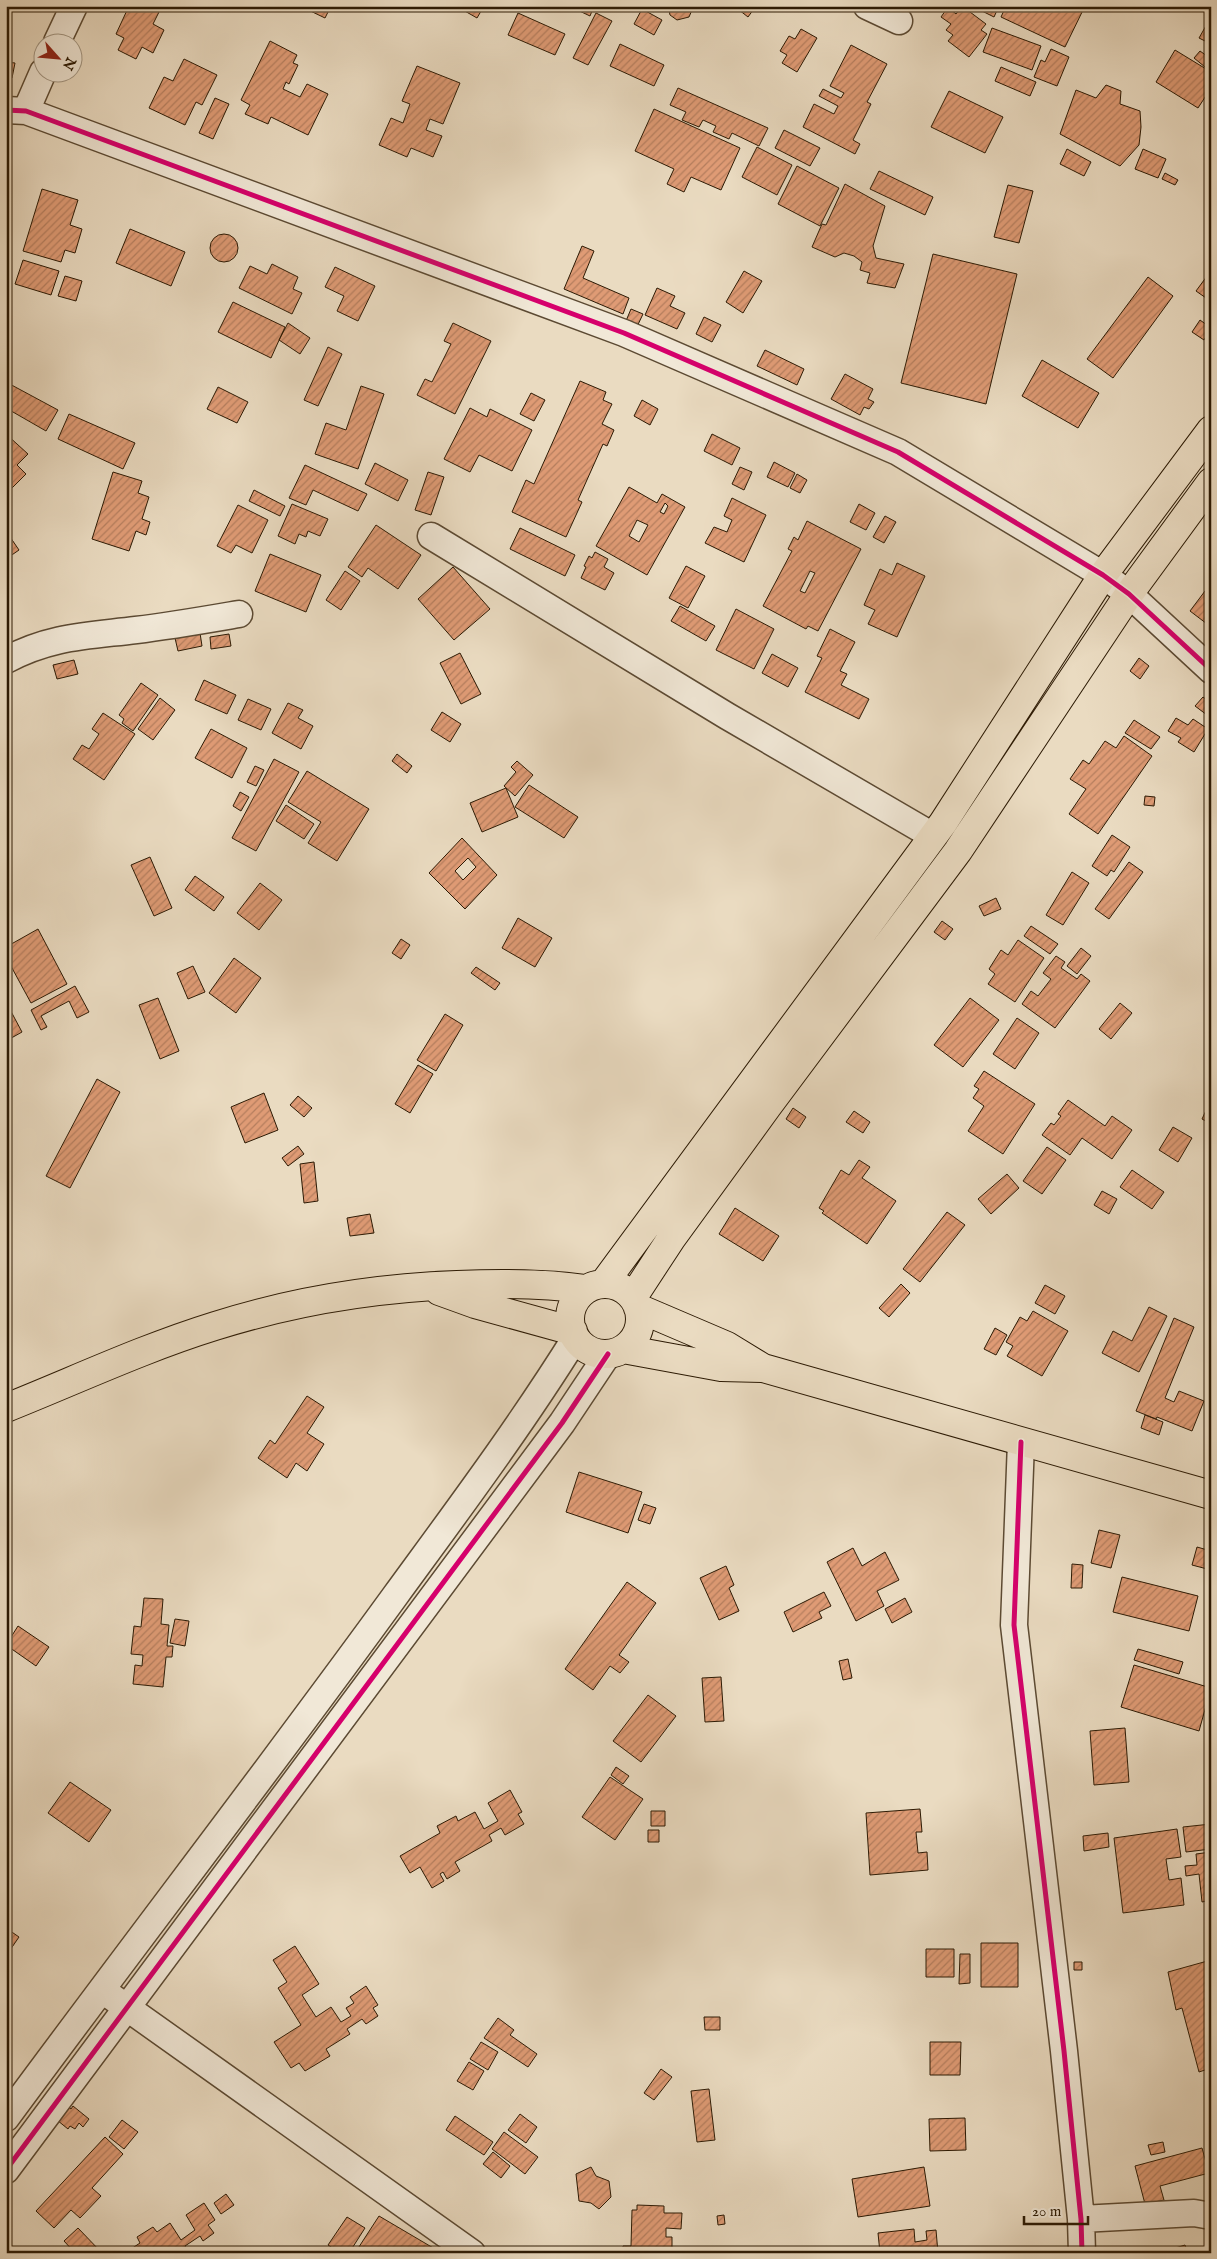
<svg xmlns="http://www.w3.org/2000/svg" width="1217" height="2259" font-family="'IM FELL English',serif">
<defs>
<pattern id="building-hatch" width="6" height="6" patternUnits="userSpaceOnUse" patternTransform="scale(1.25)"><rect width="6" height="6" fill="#df9b75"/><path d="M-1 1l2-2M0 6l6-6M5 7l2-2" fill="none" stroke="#b57e5e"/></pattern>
</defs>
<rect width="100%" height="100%" fill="#eadbc1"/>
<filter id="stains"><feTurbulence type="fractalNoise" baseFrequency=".004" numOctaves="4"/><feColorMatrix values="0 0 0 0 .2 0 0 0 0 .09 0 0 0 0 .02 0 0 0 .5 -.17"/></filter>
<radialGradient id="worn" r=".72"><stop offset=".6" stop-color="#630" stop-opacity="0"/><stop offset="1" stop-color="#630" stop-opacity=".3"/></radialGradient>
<!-- building -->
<path fill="url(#building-hatch)" stroke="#2c1a04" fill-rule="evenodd" d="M129 6H151L150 8 159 12 153 24 164 30 153 53 142 47 136 59 118 50 124 38 116 34Z
M300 6H337L335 10 330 8 325 18Z
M456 6H484L477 18Z
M569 6H594L590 16Z
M645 6H657L654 12Z
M668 6H692V10L689 17 677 20 670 15Z
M734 6H756L748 17Z
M962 6 986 24 981 30 987 34 969 57 948 41 953 35 946 30 951 24 941 17 948 7 956 14Z
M972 6H999L994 17Z
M1006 6H1085L1065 47 1001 17Z
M642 9 662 20 654 35 634 24Z
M518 13 565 34 555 55 508 35Z
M596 13 612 21 588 65 573 58Z
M1211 17V44L1199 38Z
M992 28 1041 46 1032 70 983 52Z
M801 29 817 38 797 72 782 63 787 55 780 51 789 36 795 39Z
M270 41 297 55 293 63 298 65 289 84 286 82 283 89 300 97 307 84 328 94 308 135 271 117 268 124 245 114 250 105 241 100Z
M620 44 664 65 654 86 610 66Z
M851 45 887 64 867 102 871 104 853 140 860 144 855 154 803 127 814 104 834 114 838 106 819 96 823 89 841 98 844 93 830 86Z
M1051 49 1069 57 1057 86 1034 77 1041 60 1045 62Z
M1175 50 1211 72V88L1198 108 1156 82Z
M1200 51 1211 59 1205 67 1194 58Z
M184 59 217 75 202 105 196 102 185 125 149 108 164 77 173 81Z
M6 62 15 63 12 78 6 77Z
M417 66 460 83 443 124 430 119 426 130 442 136 433 157 411 148 407 157 379 145 391 118 403 123 410 104 402 101Z
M1001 67 1036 82 1030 96 995 81Z
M1106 85 1121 91 1120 104 1140 111 1141 127 1139 145 1120 166 1060 134 1076 90 1096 98Z
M678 88 768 128 759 146 732 133 729 139 713 132 716 126 703 120 699 127 682 120 686 112 670 105Z
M949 91 1003 117 985 153 931 127Z
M215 98 229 104 213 139 199 133Z
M654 109 740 148 721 190 691 177 684 192 667 184 674 169 635 151Z
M784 130 820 148 810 166 775 148Z
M757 147 792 165 777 195 742 177Z
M1067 149 1091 162 1084 176 1060 164Z
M1143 149 1166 159 1158 178 1135 169Z
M797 166 839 188 820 226 778 204Z
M879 171 933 197 925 215 870 189Z
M1165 173 1178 180 1175 185 1162 179Z
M845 184 885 206 873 246 876 258 904 264 895 288 867 283 870 273 860 270 862 262 854 256 844 253 835 257 812 247 822 224 826 225Z
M1008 185 1033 191 1019 243 994 237Z
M42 189 78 200 70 225 82 229 75 253 65 250 61 262 23 251Z
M130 229 185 252 171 286 116 263Z
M210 248a14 14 0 1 1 28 0a14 14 0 1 1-28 0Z
M582 246 594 251 583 278 629 298 623 314 564 289Z
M933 254 1017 274 986 404 901 383Z
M23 260 59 271 51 295 15 284Z
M272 264 298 277 293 289 302 293 292 314 239 288 250 266 267 274Z
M335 267 375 286 358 321 337 311 344 296 325 287Z
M744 271 762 281 743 313 726 302Z
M1210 272 1211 291 1206 298 1196 291Z
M65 276 82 281 76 301 58 296Z
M1148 277 1173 296 1113 378 1087 359Z
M657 288 675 296 670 306 685 313 677 329 645 315Z
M233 302 285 327 271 358 218 332Z
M631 309 643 314 634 333 623 328Z
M704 317 721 325 712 342 696 334Z
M1200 320 1211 328 1204 340 1192 332Z
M288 323 310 338 300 354 279 340Z
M453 323 491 341 455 414 417 395 425 379 432 382 451 344 444 341Z
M328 347 342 354 318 406 304 400Z
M765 350 804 369 797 385 757 366Z
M1042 360 1099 393 1078 428 1022 396Z
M845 374 873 389 868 399 874 402 869 409 864 407 860 415 831 399Z
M580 381 606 392 603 400 612 404 602 424 614 430 607 446 603 444 578 500 582 502 566 537 512 512 526 480 534 484Z
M6 382 58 410 46 431 6 408Z
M361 386 384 394 358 469 315 454 326 423 346 430Z
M218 387 248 402 237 423 207 409Z
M531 393 545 400 534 421 520 414Z
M642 400 658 409 650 425 634 416Z
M470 408 487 417 490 409 532 430 512 471 479 455 470 472 444 459Z
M69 414 135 443 123 469 58 439Z
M6 434 28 454 17 465 26 474 12 488 6 483Z
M712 434 740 448 732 465 704 451Z
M774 462 795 473 788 487 767 477Z
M375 463 408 480 398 501 365 484Z
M305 465 367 494 358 511 313 490 306 505 289 498Z
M740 467 752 472 744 490 732 484Z
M113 472 142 481 138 493 149 497 142 519 150 522 146 535 136 531 129 551 92 539Z
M428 472 444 477 431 515 415 510Z
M797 474 807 480 800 493 790 488Z
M629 487 657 503 662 494 685 507 647 575 596 546ZM665 503 668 506 664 514 660 512ZM637 520 648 525 639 542 629 536Z
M254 490 285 506 280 516 249 501Z
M732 498 766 515 744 562 705 543 714 527 727 532 732 520 724 516Z
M292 504 328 519 320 536 308 531 306 537 299 534 295 544 278 536Z
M859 504 875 513 866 530 850 522Z
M238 505 268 520 252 553 236 545 231 553 217 546Z
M885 516 896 522 884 543 873 537Z
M807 521 861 549 818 631 808 626 806 629 763 606 792 551 788 549 794 537 798 540ZM810 571 815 573 805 593 800 591Z
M376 525 421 555 398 589 368 568 362 577 348 567Z
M520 528 575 555 565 576 510 549Z
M6 531 19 550 6 559Z
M595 552 608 559 604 567 614 573 605 590 581 578 586 567 584 566 589 556 592 558Z
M270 554 321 575 306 612 255 591Z
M897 563 925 576 897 637 868 624 875 610 864 605 880 569 892 575Z
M686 566 705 576 688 608 669 598Z
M453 567 490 609 454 640 418 599Z
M345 571 360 581 341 610 326 600Z
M1211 583V627L1190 611Z
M680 606 715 626 706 641 671 621Z
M736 609 774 629 754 669 716 650Z
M830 629 855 642 840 671 847 674 841 685 869 699 859 719 805 692 822 658 817 656Z
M200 633 202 646 178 651 175 638Z
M229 634 231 646 211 649 210 637Z
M460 653 481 694 461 704 440 663Z
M772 654 798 668 788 687 762 673Z
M1139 658 1149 666 1140 679 1130 671Z
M74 660 78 674 57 679 53 665Z
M204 680 236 695 227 714 195 700Z
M141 683 158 695 133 731 122 723 124 719 119 715Z
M1203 697 1211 703V718L1195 706Z
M160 698 175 710 153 740 138 729Z
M248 699 271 709 261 730 238 720Z
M288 703 303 710 298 718 313 726 301 749 272 733Z
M442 712 461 724 450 742 431 730Z
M103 713 135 734 104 780 73 759 82 745 89 749 99 734 92 729Z
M1176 718 1188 725 1193 719 1208 729 1194 752 1178 742 1181 738 1168 731Z
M1134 720 1160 737 1151 749 1125 733Z
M211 729 247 748 232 778 195 758Z
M1124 736 1152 756 1098 834 1069 814 1086 789 1070 779 1083 760 1089 764 1105 741 1116 748Z
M397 754 412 766 407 773 392 761Z
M274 759 299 772 256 851 232 838Z
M517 761 533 775 515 796 504 786 516 772 511 767Z
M255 766 264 770 256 786 247 782Z
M307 771 369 809 337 861 308 843 321 822 288 802Z
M529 785 578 817 564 838 515 807Z
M506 788 518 817 482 832 470 803Z
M240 792 249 797 241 811 233 806Z
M1145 796 1155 797 1154 806 1144 805Z
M286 805 314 824 304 839 276 821Z
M1112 835 1130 847 1114 872 1111 870 1107 876 1092 866Z
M462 838 497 875 465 909 429 873ZM468 858 476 867 463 880 455 871Z
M150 857 172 908 154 916 131 865Z
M1129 862 1143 872 1109 919 1095 909Z
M1072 872 1089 883 1063 925 1046 915Z
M195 876 224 897 214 911 185 890Z
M260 883 282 900 259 930 237 913Z
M996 898 1001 909 984 916 979 906Z
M518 918 552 938 535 967 502 948Z
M942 921 953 929 945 940 934 932Z
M1031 926 1058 944 1050 954 1024 936Z
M38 929 67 984 31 1003 6 957V947Z
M401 939 410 945 401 959 392 953Z
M1018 940 1044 958 1015 1002 988 984 995 974 989 969 1001 950 1008 955Z
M1081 948 1091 956 1077 974 1067 966Z
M1056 956 1065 962 1061 968 1077 979 1081 974 1090 981 1055 1028 1022 1004 1031 991 1038 996 1051 979 1043 973Z
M234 958 261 978 236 1013 209 993Z
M193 966 205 992 188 999 177 973Z
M476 967 500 983 495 990 471 973Z
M75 986 89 1012 77 1018 69 1001 41 1016 47 1027 41 1030 31 1010Z
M158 998 179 1051 160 1059 139 1005Z
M970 998 999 1020 963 1067 934 1045Z
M6 1002 22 1032 6 1041Z
M1120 1003 1132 1013 1111 1039 1099 1029Z
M445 1014 463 1025 436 1071 417 1060Z
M1017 1018 1039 1033 1015 1069 993 1054Z
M418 1065 433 1074 410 1113 395 1104Z
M984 1071 1035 1104 1003 1154 968 1131 984 1106 973 1098 979 1089 974 1086Z
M97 1079 120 1092 70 1188 46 1176Z
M264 1093 278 1130 245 1143 231 1107Z
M298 1096 312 1108 304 1117 290 1105Z
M1068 1100 1105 1126 1112 1116 1132 1130 1112 1159 1082 1138 1070 1155 1042 1135 1051 1123 1054 1125 1061 1116 1058 1114Z
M1210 1102 1211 1103V1124L1202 1119Z
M793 1108 806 1117 799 1128 786 1119Z
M854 1111 870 1122 863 1133 846 1122Z
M1173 1127 1192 1138 1178 1162 1159 1150Z
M298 1146 304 1154 288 1166 282 1158Z
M1047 1147 1066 1160 1042 1194 1023 1181Z
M859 1160 870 1167 862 1178 896 1201 867 1244 822 1213 824 1211 819 1208 841 1170 849 1175Z
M314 1162 318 1201 304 1203 300 1164Z
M1132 1170 1164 1192 1152 1209 1120 1187Z
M1007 1174 1019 1188 991 1214 978 1199Z
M1102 1191 1117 1199 1109 1214 1094 1205Z
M735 1208 779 1236 763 1261 719 1234Z
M947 1212 965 1225 920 1282 903 1269Z
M370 1214 374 1233 350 1236 347 1218Z
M901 1284 910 1293 889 1317 879 1308Z
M1045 1285 1065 1296 1055 1314 1035 1303Z
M1149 1307 1167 1316 1139 1372 1102 1353 1113 1331 1132 1341Z
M1033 1311 1068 1331 1042 1376 1007 1356 1013 1346 1006 1342 1020 1317 1027 1321Z
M1174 1318 1194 1327 1165 1398 1174 1402 1179 1391 1204 1401 1192 1431 1157 1417 1156 1419 1136 1411Z
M995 1328 1007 1335 996 1355 984 1349Z
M307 1396 324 1407 307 1433 324 1444 307 1471 296 1463 287 1478 258 1458 270 1440 275 1444Z
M1145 1415 1163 1422 1159 1435 1141 1428Z
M579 1472 642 1492 628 1533 566 1512Z
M644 1504 656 1508 650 1524 638 1520Z
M1099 1530 1120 1535 1111 1568 1091 1563Z
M1197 1547 1211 1551V1570L1192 1565Z
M853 1548 862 1566 885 1552 899 1580 877 1591 884 1606 856 1621 827 1562Z
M1072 1564 1083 1565 1082 1588H1071Z
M726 1566 734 1585 729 1588 739 1611 719 1620 700 1578Z
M1122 1577 1198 1596 1189 1631 1113 1612Z
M627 1582 656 1603 619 1655 629 1662 620 1673 610 1666 593 1690 565 1669Z
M824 1592 831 1606 819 1612 822 1618 793 1632 784 1612Z
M144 1598 163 1599 161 1624 169 1625 167 1646H173L172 1657H166L163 1687 133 1684 135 1665 142 1666 143 1655 131 1654 134 1626 141 1627Z
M905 1598 912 1612 892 1623 885 1609Z
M175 1619 189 1621 185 1646 170 1643Z
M18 1626 49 1647 36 1666 6 1645Z
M1138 1649 1183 1662 1179 1674 1134 1660Z
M848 1659 852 1678 843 1680 839 1661Z
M1134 1665 1211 1688 1199 1731 1121 1707Z
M721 1677 724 1721 705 1722 702 1678Z
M648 1695 676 1716 641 1762 613 1741Z
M1125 1728 1129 1782 1094 1785 1090 1731Z
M616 1767 629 1776 623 1784 611 1775Z
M610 1777 643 1799 615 1840 582 1817Z
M70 1782 111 1810 89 1842 48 1813Z
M510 1790 522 1812 518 1814 524 1824 505 1835 501 1828 489 1835 492 1841 455 1862 460 1871 447 1879 443 1872 440 1874 444 1881 432 1888 420 1867 410 1873 400 1856 440 1833 437 1826 456 1816 458 1821 475 1812 484 1829 498 1821 488 1803Z
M920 1809 922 1832H916L918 1853 927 1852 928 1870 870 1875 866 1813Z
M651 1811H665V1826H651Z
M1211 1824V1849L1186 1852 1183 1827Z
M1177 1829 1181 1857 1166 1859 1169 1880 1181 1878 1184 1905 1123 1913 1114 1838Z
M648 1830H659V1842H648Z
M1108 1833 1109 1847 1084 1851 1083 1836Z
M1211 1852V1900L1202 1902 1199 1874 1186 1876 1185 1866 1197 1865 1196 1854Z
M6 1928 19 1937 6 1956Z
M981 1943H1018V1987H981Z
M295 1946 319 1984 302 1995 316 2017 331 2007 341 2022 351 2016 346 2008 354 2003 350 1997 366 1986 378 2005 373 2008 378 2016 366 2024 362 2019 347 2029 350 2034 326 2049 330 2056 305 2071 299 2063 291 2068 274 2042 301 2025 278 1988 287 1982 273 1960Z
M926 1949H954V1977H926Z
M960 1954H970V1983L959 1984Z
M1211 1960V2068L1199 2072 1182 2008 1176 2010 1168 1972Z
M1074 1962H1082V1970H1074Z
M704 2017H720V2030H705Z
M498 2018 514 2030 510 2035 537 2054 528 2067 484 2038Z
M481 2042 498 2052 488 2070 470 2059Z
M930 2042H961L960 2075H930Z
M469 2062 484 2071 473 2090 457 2081Z
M661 2069 672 2077 654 2100 644 2093Z
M709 2089 715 2140 697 2142 691 2091Z
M62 2102 71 2109 73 2106 89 2119 83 2127 79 2123 75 2129 70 2126 68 2129 52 2116Z
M520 2114 537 2127 526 2143 508 2130Z
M455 2116 493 2142 484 2155 446 2130Z
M965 2118 966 2150 930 2151 929 2119Z
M122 2120 138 2132 124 2149 109 2137Z
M504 2132 538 2157 525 2174 492 2149Z
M105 2137 123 2154 92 2188 101 2196 80 2218 71 2210 54 2228 36 2211Z
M1163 2142 1165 2152 1151 2155 1148 2145Z
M1202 2148 1209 2173 1160 2186 1164 2200 1145 2204 1135 2166Z
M493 2152 510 2166 501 2178 483 2164Z
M591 2167 596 2176 609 2181 611 2197 599 2209 591 2203 579 2201 576 2174Z
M924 2167 930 2206 858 2217 852 2179Z
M226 2194 234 2205 221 2214 214 2203Z
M204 2203 215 2220 208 2225 214 2233 203 2241 200 2236 185 2246 188 2252 187 2253H125L140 2243 137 2237 153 2227 157 2232 170 2223 181 2240 195 2230 186 2215Z
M637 2205 664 2206V2213H682L681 2229 666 2228V2237H672V2249L667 2250V2253H623V2246H631L632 2210H637Z
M724 2215 725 2224 718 2225 717 2216Z
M379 2216 435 2249 433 2253H355Z
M347 2217 365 2228 349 2253H340L328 2245Z
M78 2228 102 2253H75L64 2241Z
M914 2229 915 2242 927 2240 926 2231 936 2230 938 2253H880L878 2233Z
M1211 2239V2253H1210L1206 2241Z
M1185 2245 1188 2253H1159Z
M1047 2250V2253H1033L1032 2251Z"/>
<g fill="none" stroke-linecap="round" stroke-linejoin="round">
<defs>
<path id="minor" d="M867 6 899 21
M57 42 74 6
M6 110 26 111 624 333 898 452 1103 575 1129 594 1211 670
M26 111 43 72
M431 536 727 716 933 836
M6 660C51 636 87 636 136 630 170 626 204 620 239 614
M1021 1442 1014 1625 1064 2051 1081 2219 1082 2253
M112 1997 472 2253
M6 2118C135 1943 268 1771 395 1596 457 1511 520 1427 576 1337
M6 2170 562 1423 608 1354
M1081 2219 1194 2213 1211 2216"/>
<path id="major" d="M604 1283 943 823 1103 575 1211 430
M570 1319a35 35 0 1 1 70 0a35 35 0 1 1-70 0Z
M439 1291 475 1304 573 1331
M633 1297 671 1239 767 1107 958 851 1129 594 1211 482
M638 1308 727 1346 763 1368 1211 1495
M623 1349 721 1367 762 1368
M6 1408C76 1380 144 1348 215 1326 294 1301 374 1288 457 1285 500 1283 543 1283 586 1289"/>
</defs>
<!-- minor casing -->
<use href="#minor" stroke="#5c4a33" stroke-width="29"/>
<!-- major casing -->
<use href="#major" stroke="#2c1a04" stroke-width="30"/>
<!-- minor -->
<use href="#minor" stroke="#f1e8d7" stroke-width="26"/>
<!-- major -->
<use href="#major" stroke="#eadbc1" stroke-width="28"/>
<defs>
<path id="cycleway" d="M6 110 26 111 624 333 898 452 1103 575 1129 594 1211 670
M1021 1442 1014 1625 1064 2051 1081 2219 1082 2253
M6 2170 562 1423 608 1354"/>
</defs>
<!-- cycleway casing -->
<use href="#cycleway" stroke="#f1e8d7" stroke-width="8"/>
<!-- cycleway -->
<use href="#cycleway" stroke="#d6006c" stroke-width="5"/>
</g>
<!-- margin -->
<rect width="1217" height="2259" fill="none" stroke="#eadbc1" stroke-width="25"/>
<rect x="8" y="8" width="1202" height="2244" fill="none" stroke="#2c1a04" stroke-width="2.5"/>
<rect x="12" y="12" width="1192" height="2234" fill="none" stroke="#2c1a04"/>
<!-- north arrow -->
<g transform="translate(58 58) rotate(117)"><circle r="24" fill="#f1e8d7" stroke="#a29683"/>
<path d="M0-4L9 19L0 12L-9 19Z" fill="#8f2418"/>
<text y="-8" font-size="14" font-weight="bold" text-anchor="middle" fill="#2c1a04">N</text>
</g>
<!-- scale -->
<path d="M1024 2216v8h64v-8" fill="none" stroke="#2c1a04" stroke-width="2.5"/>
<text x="1032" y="2216" font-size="15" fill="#2c1a04" stroke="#f1e8d7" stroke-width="4" paint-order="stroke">20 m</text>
<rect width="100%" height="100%" filter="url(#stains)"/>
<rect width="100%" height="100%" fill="url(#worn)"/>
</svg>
